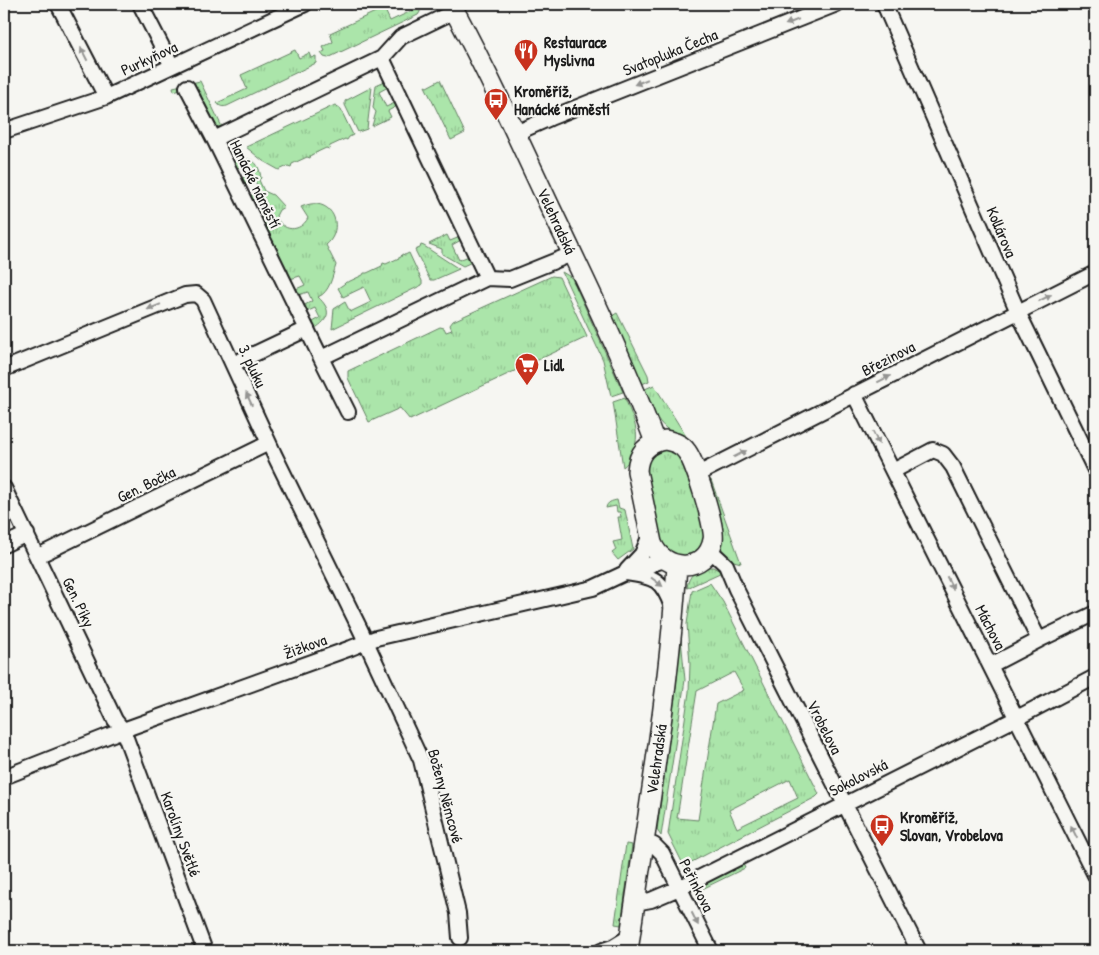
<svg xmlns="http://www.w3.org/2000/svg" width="1099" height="955" font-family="'Patrick Hand',sans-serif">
<defs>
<pattern id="grass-tufts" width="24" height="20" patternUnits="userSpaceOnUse" patternTransform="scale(1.25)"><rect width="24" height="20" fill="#abe5aa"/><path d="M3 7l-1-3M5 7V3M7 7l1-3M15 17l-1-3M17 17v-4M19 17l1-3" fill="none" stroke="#93c492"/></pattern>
</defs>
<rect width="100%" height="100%" fill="#f6f6f2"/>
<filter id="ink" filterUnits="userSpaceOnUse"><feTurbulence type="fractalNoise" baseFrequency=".02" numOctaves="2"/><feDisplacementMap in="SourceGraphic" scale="10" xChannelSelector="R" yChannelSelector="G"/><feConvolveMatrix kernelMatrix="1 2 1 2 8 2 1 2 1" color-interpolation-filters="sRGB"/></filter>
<g filter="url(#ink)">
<!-- grass -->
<path fill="url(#grass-tufts)" stroke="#648063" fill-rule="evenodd" d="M420 7V12L418 15 328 58 324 57 321 53 325 51 323 47 333 42 330 33 384 8 390 21Z
M295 50 299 58 309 53 311 58 316 56V63L227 106C223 107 220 107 217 103L247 89 241 75Z
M440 80 465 133 451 140 425 86 427 87Z
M200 81 222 127 214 126 193 85 174 91 173 87Z
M385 81 388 87 379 92 386 107 395 103 397 106 388 111 391 117 372 126 376 112 373 108 376 85Z
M372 87 367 129 358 132 345 105V101Z
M335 105 340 108 353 135 349 137 347 140 345 139 330 146 329 149 326 148 311 155 310 158 307 157 292 164 291 167 288 166 279 170 263 161 246 147Z
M239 159C254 157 259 164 261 178L259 180 264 191 273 195 284 207 279 210 276 216C282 232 300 233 308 218L301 207C306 205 312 203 317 204 338 207 341 233 326 245L336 265C332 277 330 292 318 297 332 310 330 319 314 329L311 323 320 318 315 308 306 312 303 306 312 301 308 292 298 295 296 289 305 285 300 276 290 279 258 211 267 206 262 196 253 200 251 195 260 191 255 181 245 185 242 178 251 173 247 164 237 168 234 161Z
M447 235 450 241 460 237 461 240 452 245 459 260 469 256 472 262 463 266 442 254V249L429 244Z
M421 245 424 246 459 269 434 280H430L415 250 420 248Z
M409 253 422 281V285L332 329 334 309 345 302 350 312 371 302 364 287 343 297 338 288 344 284 346 282H348L363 275 364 273H367L382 266 383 263 386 264 401 257 402 254 405 255Z
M562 272 572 278 623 392 611 396 603 360Z
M552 276 559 277 587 337 410 420 400 408 369 422 348 378V371L440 327 444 328 446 332 452 330 450 325 453 321Z
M617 313 648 375 649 381 642 384 612 316Z
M654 385 689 441C657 427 657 420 645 389Z
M625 398C633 420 642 432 632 455 630 460 627 464 623 467L613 402Z
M665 449 676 452 683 462 704 526C710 558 671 566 662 544 659 538 658 529 657 522 653 504 650 486 646 469 649 456 653 453 665 449Z
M710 480H711L741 563 730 560 721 551 709 486Z
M617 500 619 508 625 510 633 549 618 560 612 553 616 550 613 542 622 540 618 517H621L620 512H617L616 506 606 508C607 502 612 501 617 500Z
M708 567H713L722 572 687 588C688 576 696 569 708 567Z
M710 583 723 602 819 794 816 797 684 866 668 834 689 692 690 664 687 624 692 591ZM734 672 744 690 716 704 698 820 677 818 697 691ZM790 779 798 798 737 828 729 810Z
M681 638 685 680 661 836 657 830 675 696Z
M626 844 632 845 621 925 615 924Z
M743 864 745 868 696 892 694 888Z"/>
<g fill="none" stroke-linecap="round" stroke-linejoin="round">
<defs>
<path id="minor" d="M58 4 106 97
M140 4 172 66
M884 4 1018 312 1095 470
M187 87 214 139 321 358 487 278 382 58
M4 131 106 97 305 4
M516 133 550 118 837 4
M214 139 382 58 401 37 455 11
M487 278 510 279 572 254
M321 358 348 412
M233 364 307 329
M4 369 185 295 196 294 203 300 274 454 360 629 421 760 458 913 460 938
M854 394 1095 875
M893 471 933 450 943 454 953 467 1039 640 991 665
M696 475 1095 273
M4 488 115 720 123 730 205 951
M4 545 27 534
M710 550 726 565 736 589 919 951
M38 556 269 443
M627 570 642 554 650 535
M626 573C655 577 662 579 672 607
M1039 640 1095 613
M4 777 123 730 351 648 376 638 593 588 625 573 664 560
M644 842 654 845 662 853 711 951
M635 903 651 900 679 888 1017 718 1095 677
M601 951 613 947 631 936"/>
<path id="major" d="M451 4C487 71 519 140 551 209 588 286 625 363 655 442
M665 440C674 442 682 444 687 452 695 463 716 528 713 540 707 573 664 573 652 543L637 471C638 453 647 443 665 440Z
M628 951C646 823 669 695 677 565"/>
</defs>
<!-- minor casing -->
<use href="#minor" stroke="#1c1c1c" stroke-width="18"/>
<!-- major casing -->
<use href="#major" stroke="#1c1c1c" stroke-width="22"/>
<!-- minor -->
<use href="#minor" stroke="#f6f6f2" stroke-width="14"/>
<!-- major -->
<use href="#major" stroke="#f6f6f2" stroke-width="19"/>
</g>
<!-- one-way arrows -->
<defs><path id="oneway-solid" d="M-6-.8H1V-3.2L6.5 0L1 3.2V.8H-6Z" transform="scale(1.25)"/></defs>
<g fill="#949492">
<use href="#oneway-solid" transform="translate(792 22) rotate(158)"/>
<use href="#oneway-solid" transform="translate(84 54) rotate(-117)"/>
<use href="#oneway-solid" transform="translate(641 82) rotate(158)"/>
<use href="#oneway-solid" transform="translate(1045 298) rotate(-27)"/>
<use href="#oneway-solid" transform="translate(154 307) rotate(158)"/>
<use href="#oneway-solid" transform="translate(884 379) rotate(-27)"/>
<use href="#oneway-solid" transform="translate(249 399) rotate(-115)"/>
<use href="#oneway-solid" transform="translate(876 438) rotate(63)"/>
<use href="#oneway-solid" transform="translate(740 454) rotate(-27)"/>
<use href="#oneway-solid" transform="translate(657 582) rotate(37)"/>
<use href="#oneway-solid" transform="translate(950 583) rotate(63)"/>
<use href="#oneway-solid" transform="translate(1074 832) rotate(-116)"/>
<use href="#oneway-solid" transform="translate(695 919) rotate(63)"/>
</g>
</g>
<!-- icons -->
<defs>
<symbol id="restaurant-pin" viewBox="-11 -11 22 30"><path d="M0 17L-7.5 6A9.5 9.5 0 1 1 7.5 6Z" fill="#c8321e" stroke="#f6f6f2"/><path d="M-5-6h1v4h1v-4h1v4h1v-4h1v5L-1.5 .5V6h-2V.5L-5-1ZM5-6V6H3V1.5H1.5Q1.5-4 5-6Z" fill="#fff"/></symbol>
<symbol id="bus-pin" viewBox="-11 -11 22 30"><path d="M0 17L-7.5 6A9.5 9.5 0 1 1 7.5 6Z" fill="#c8321e" stroke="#f6f6f2"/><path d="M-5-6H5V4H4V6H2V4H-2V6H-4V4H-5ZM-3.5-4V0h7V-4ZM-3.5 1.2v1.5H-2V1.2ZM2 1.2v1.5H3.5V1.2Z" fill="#fff"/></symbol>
<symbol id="supermarket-pin" viewBox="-11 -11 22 30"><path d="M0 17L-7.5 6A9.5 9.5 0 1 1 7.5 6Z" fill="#c8321e" stroke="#f6f6f2"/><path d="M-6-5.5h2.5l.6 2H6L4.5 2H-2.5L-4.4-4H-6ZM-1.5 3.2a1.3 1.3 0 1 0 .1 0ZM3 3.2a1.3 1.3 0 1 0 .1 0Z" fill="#fff"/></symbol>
</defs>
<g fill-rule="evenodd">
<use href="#restaurant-pin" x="512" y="37" width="28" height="38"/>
<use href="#bus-pin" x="482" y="86" width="28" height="38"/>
<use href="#supermarket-pin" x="513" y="351" width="28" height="38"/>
<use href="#bus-pin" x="868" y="812" width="28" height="38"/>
</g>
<g text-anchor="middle" stroke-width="4.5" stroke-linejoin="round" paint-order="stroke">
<!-- poi labels -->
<g font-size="16" font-weight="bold" fill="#1c1c1c" stroke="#f6f6f2" text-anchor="start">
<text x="544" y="48">Restaurace<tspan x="544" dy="18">Myslivna</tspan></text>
<text x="514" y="97">Kroměříž,<tspan x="514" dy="18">Hanácké náměstí</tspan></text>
<text x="544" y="371">Lidl</text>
<text x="900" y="823">Kroměříž,<tspan x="900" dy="18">Slovan, Vrobelova</tspan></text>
</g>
<!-- street labels -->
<g font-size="16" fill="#1c1c1c" stroke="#f6f6f2">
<text transform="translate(670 52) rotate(-22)" y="6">Svatopluka Čecha</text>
<text transform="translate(149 58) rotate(-25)" y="6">Purkyňova</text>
<text transform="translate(256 184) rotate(64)" y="6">Hanácké náměstí</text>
<text transform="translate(557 221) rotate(65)" y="6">Velehradská</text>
<text transform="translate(1002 232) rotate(67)" y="6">Kollárova</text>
<text transform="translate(888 358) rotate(-27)" y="6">Březinova</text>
<text transform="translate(253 366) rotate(65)" y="6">3. pluku</text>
<text transform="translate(146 484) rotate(-26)" y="6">Gen. Bočka</text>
<text transform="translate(79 602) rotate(64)" y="6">Gen. Píky</text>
<text transform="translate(991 627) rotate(63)" y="6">Máchova</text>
<text transform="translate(305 646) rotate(-20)" y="6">Žižkova</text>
<text transform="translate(825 727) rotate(63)" y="6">Vrobelova</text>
<text transform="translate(656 759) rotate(-82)" y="6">Velehradská</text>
<text transform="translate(858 777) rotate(-27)" y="6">Sokolovská</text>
<text transform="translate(446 796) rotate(75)" y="6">Boženy Němcové</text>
<text transform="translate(181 834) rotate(70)" y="6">Karolíny Světlé</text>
<text transform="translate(697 885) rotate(63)" y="6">Peřinkova</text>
</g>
</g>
<!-- margin -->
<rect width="1099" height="955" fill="none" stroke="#f6f6f2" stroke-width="20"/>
<rect x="10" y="10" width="1079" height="935" fill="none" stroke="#1c1c1c" stroke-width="2" filter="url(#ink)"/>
</svg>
